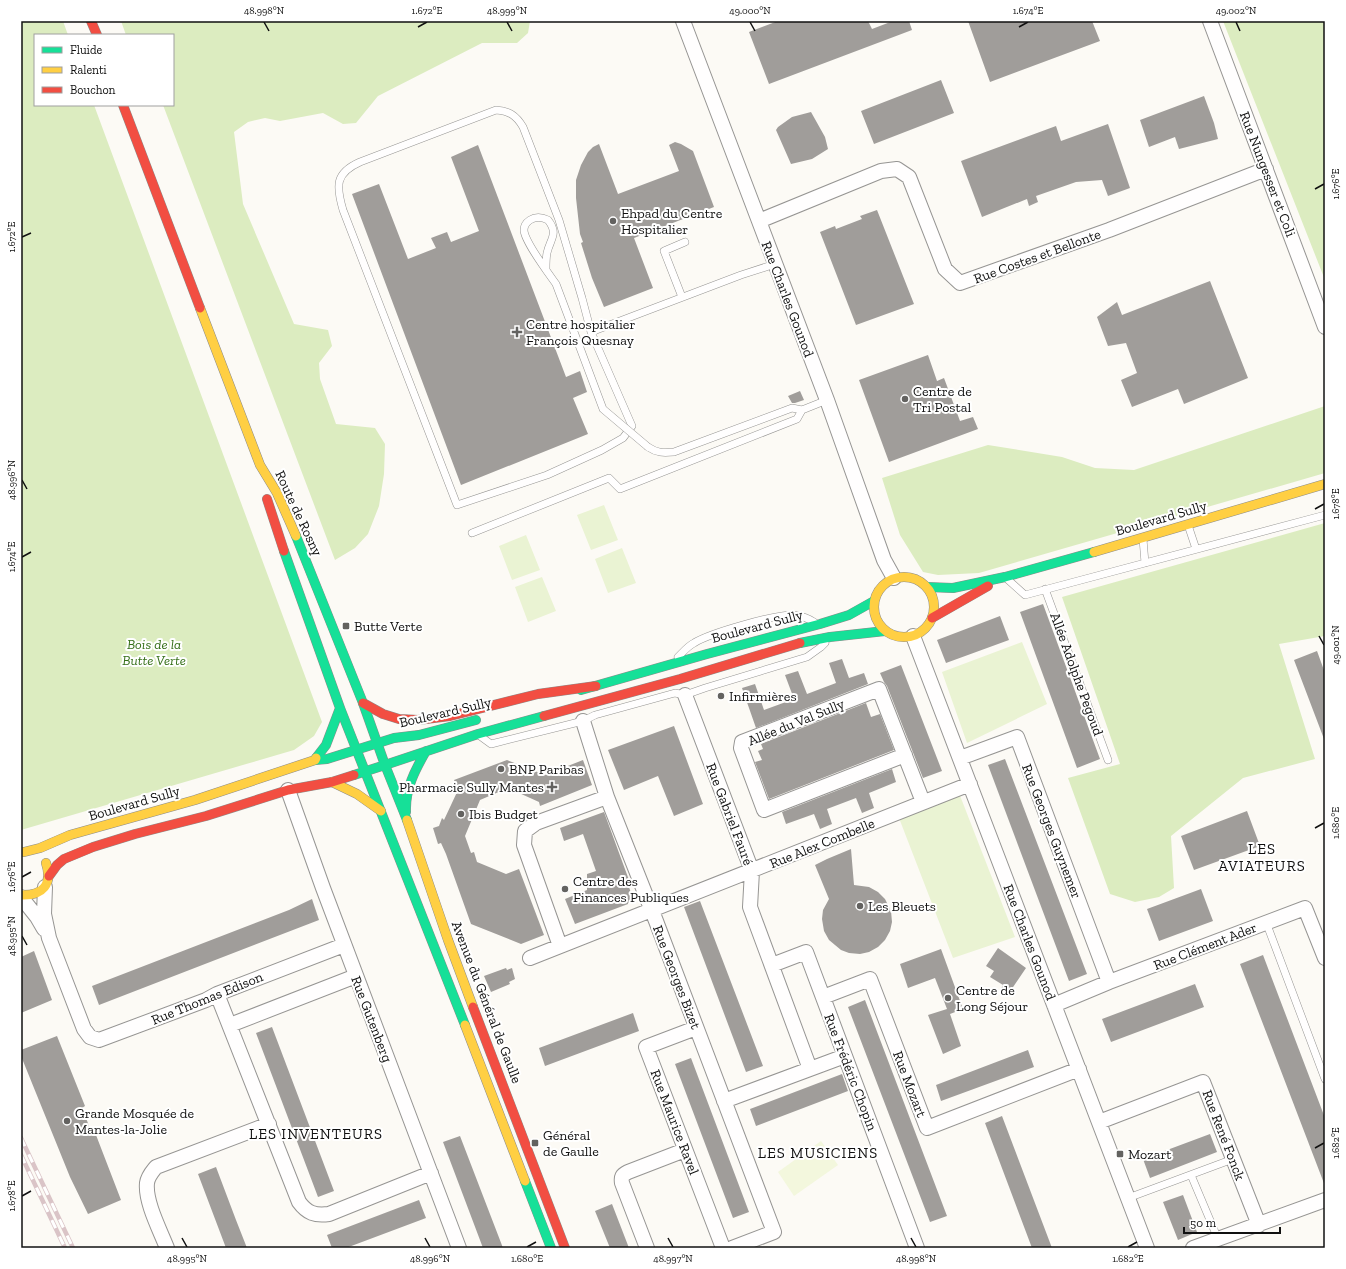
<svg xmlns="http://www.w3.org/2000/svg" width="1346" height="1269" font-family="'Zilla Slab',serif">
<rect width="100%" height="100%" fill="#fcfaf5"/>
<!-- green -->
<path fill="#eaf3d3" d="M604 505 618 540 591 550 577 515Z
M526 535 540 570 512 580 499 546Z
M622 548 636 583 608 593 595 559Z
M542 577 556 611 528 622 515 587Z
M1022 642 1047 704 967 743 942 672Z
M959 793 1015 937 953 958 899 818Z"/>
<!-- forest -->
<path fill="#dcecc0" d="M21 21H63L68 35H35V105H94L322 722 314 736 294 750 21 830Z
M121 21H530L528 33 517 43H482L378 96 356 123 343 124 323 113 280 121 265 118 248 122 234 132 243 204 294 324 328 330 332 346 319 363 320 379 336 424 375 428 385 444 384 474 379 506 368 534 355 548 335 560 163 105H173V35H126Z
M1223 21H1325V280Z
M1325 406V473L979 573 938 575 923 572 900 535 882 478 988 445 1062 457 1095 468 1134 470Z
M1325 523V636L1279 644 1315 759 1243 778 1171 836 1174 888 1159 897 1135 902 1110 894 1068 778 1120 764 1062 597Z"/>
<!-- pitch -->
<path fill="#f3f7dd" d="M821 1141 838 1165 794 1196 778 1172Z"/>
<!-- building -->
<path fill="#a09d9a" d="M778 21H868L872 29 893 21H909L912 30 769 84 749 32Z
M968 21H1092L1100 41 990 82Z
M941 80 954 113 874 144 861 111Z
M1204 96 1214 123 1218 139 1179 149 1175 137 1149 147 1140 120Z
M811 112 825 137 828 149 812 159 791 164 776 130 778 127 792 117Z
M1108 124 1130 188 1108 196 1102 180 1076 182 1036 196 1038 202 1029 206 1027 199 982 217 961 161 1056 126 1061 141Z
M675 142 681 144 693 151 714 207 634 238 653 288 604 307 592 278 581 243 583 242 580 234 576 198V180L581 165 588 152 593 147 599 144 618 194 679 171 669 145Z
M478 145 566 377 580 371 587 392 573 398 588 434 461 485 352 194 379 184 408 259 436 248 431 238 447 232 451 242 479 231 451 157Z
M877 210 914 304 856 325 820 232 835 226 836 229 862 219 860 216Z
M1210 281 1248 378 1184 404 1178 389 1132 407 1121 380 1137 373 1126 343 1108 346 1097 317 1117 302 1122 315Z
M928 355 937 381 944 378 960 421 973 417 978 429 889 462 859 380Z
M800 391 804 400 795 403H792L788 396Z
M1043 604 1100 759 1077 768 1020 612Z
M1000 616 1009 640 946 663 937 640Z
M1317 651 1325 673 1324 739 1294 660Z
M842 659 849 678 864 673 868 684 756 728 742 688 755 684 764 710 794 699 785 675 798 671 807 694 836 683 829 663Z
M901 665 942 771 923 778 887 686 884 682 880 673Z
M866 703 871 717 880 714 894 750 769 799 755 762 762 760 758 751 763 749 761 744Z
M674 726 703 804 674 816 658 776 624 790 608 750Z
M1005 759 1087 974 1069 981 988 765Z
M507 760 545 775 583 760 592 785 540 806 539 802 508 788 480 800 465 836 471 853 474 852 477 862 506 874 519 869 544 935 521 944 471 924 446 854 441 843 438 844 433 828 439 826 442 818 444 820 458 790 454 780Z
M892 769 896 782 869 793 874 808 862 813 856 798 827 809 832 824 820 829 814 814 786 824 782 812Z
M1247 811 1260 846 1194 870 1181 836Z
M604 812 629 880 631 886 629 887 633 899 628 903V904L575 924 565 899 587 890V874L596 871 583 834 564 841 560 828Z
M851 849 854 885 869 887 878 892 885 899 891 911 892 922 890 931 885 940 878 947 869 952 860 954 849 953 841 950 829 940 824 931 822 919 823 910 829 899 815 865 827 859Z
M1201 889 1213 921 1159 941 1147 909Z
M312 899 319 920 99 1005 92 986 289 910Z
M700 901 763 1066 746 1072 684 907Z
M998 948 1026 968 1007 996 1000 991 1003 985 990 977 994 971 986 966Z
M941 949 963 1009 950 1014 961 1046 943 1054 928 1015 947 1009 935 978 908 988 900 964Z
M34 951 52 1000 21 1013V957Z
M1263 955 1325 1118V1186L1240 964Z
M506 968 507 970 512 968 515 979 509 982 510 984 491 992 484 976Z
M1195 984 1204 1007 1111 1042 1102 1019Z
M865 1000 947 1216 930 1222 848 1007Z
M633 1013 639 1031 545 1066 539 1048Z
M272 1027 334 1191 318 1197 256 1033Z
M57 1036 85 1106 82 1108 93 1136 96 1135 121 1200 88 1214 70 1177 21 1056V1050Z
M1028 1050 1034 1067 941 1101 936 1085Z
M691 1058 749 1212 733 1218 675 1064Z
M842 1074 848 1091 756 1126 750 1109Z
M1002 1116 1052 1248H1032L985 1123Z
M1210 1134 1217 1152 1150 1178 1143 1159Z
M460 1136 503 1248H483L443 1142Z
M216 1167 236 1220 247 1248H226L198 1174Z
M1183 1195 1197 1232 1178 1240 1163 1202Z
M419 1200 426 1218 346 1248H332L327 1235Z
M612 1204 629 1248H610L595 1211Z"/>
<g fill="none" stroke-linecap="round" stroke-linejoin="round">
<defs>
<path id="lane" d="M682 297 664 251 685 242
M591 332 582 298 559 220 523 127C516 115 509 111 496 110L360 162C335 173 336 186 343 210L457 505 547 475 602 450 623 438 632 426 591 332 741 275 775 264
M648 447C657 453 663 453 674 452L792 408 802 410
M1188 525 1196 549
M472 533 609 478 620 489 797 419 802 410 827 400
M1143 539 1145 563
M1006 578 1025 595 1325 515
M1045 589 1108 760
M678 657C683 652 688 646 694 643 710 633 776 614 794 615 801 616 808 618 814 622
M480 736 491 744 583 721 595 715 675 693 685 695 705 688 807 657 821 647 825 643
M1266 922 1325 1079
M1191 1175 1218 1239
M1128 1198 1233 1159"/>
<path id="street" d="M683 21 827 400 884 560 894 578
M1210 21 1325 327
M759 221 881 171 897 169 909 177 945 269 960 283 1109 230 1266 169
M913 636 1147 1248
M685 695 752 871 750 907 810 1069
M583 721 607 797 656 921 774 1232 732 1248
M905 755 764 810 741 748 742 742 879 689 923 802
M960 758 1017 737 1109 982
M288 790 323 888 459 1248
M45 887 44 914 49 938 84 1029 90 1037 99 1040 206 1000 217 994 344 945
M21 897 37 917 44 929
M560 946 524 845 525 831 536 823 607 797
M530 958 970 784
M772 965 806 952 917 1248
M217 994 299 1202C307 1213 315 1216 329 1214L431 1173
M823 997 870 979 927 1128 1079 1069
M1054 1005 1109 982 1305 908 1325 958
M230 1025 356 976
M696 1028 646 1047 723 1248
M724 1101 845 1056
M1099 1122 1203 1082 1259 1225
M167 1248C160 1230 145 1202 147 1183 148 1176 152 1172 156 1167L269 1124
M647 1248 622 1183C621 1177 622 1175 628 1172L685 1150
M1193 1248 1325 1200"/>
<path id="fast" d="M296 536 363 703 385 765 354 775
M284 551 340 708 326 745 316 758
M927 587 953 588 1005 577 1094 552
M800 643 830 637 885 631
M581 690 707 654 820 624 849 615 874 601
M340 708 465 1025
M315 760 327 759 394 738 419 735 476 720
M406 812C405 789 415 770 426 751
M407 820 385 765 478 734 544 716
M525 1181 551 1248"/>
<path id="slow" d="M200 308 260 465 277 493 296 536
M1094 552 1325 484
M874 607a30 30 0 1 1 60 0a30 30 0 1 1-60 0Z
M332 782 357 794 381 811
M407 820 448 940 473 1007
M24 852 40 848 70 835 195 800 315 760 316 758
M21 895C43 896 53 884 46 863
M465 1025 525 1181"/>
<path id="jam" d="M91 21 97 35
M123 105 200 308
M267 499 284 551
M932 618 988 586
M363 703 383 714 399 719 418 720 450 716 538 694 596 686
M544 716 680 679 800 643
M49 876 57 865 64 859 93 847 135 834 206 816 288 790 332 782 354 775
M473 1007 565 1248"/>
</defs>
<!-- lane casing -->
<use href="#lane" stroke="#969593" stroke-width="8"/>
<!-- street casing -->
<use href="#street" stroke="#969593" stroke-width="16"/>
<!-- fast casing -->
<use href="#fast" stroke="#8d8c8a" stroke-width="10"/>
<!-- slow casing -->
<use href="#slow" stroke="#8d8c8a" stroke-width="10"/>
<!-- jam casing -->
<use href="#jam" stroke="#8d8c8a" stroke-width="10"/>
<!-- lane -->
<use href="#lane" stroke="#fffefe" stroke-width="7"/>
<!-- street -->
<use href="#street" stroke="#fffefe" stroke-width="14"/>
<!-- fast -->
<use href="#fast" stroke="#16e098" stroke-width="9"/>
<!-- slow -->
<use href="#slow" stroke="#ffcf43" stroke-width="9"/>
<!-- jam -->
<use href="#jam" stroke="#f24e42" stroke-width="9"/>
<defs>
<path id="rail" d="M21 1138 73 1248
M21 1155 65 1248"/>
</defs>
<!-- rail casing -->
<use href="#rail" stroke="#dac4c7" stroke-width="4.5"/>
<!-- rail -->
<use href="#rail" stroke="#fff" stroke-width="3" stroke-dasharray="9" stroke-linecap="butt"/>
<defs>
<path id="lane-bridge" d="M546 269C546 264 546 258 547 253 550 239 559 234 548 220 542 217 536 216 530 220 527 222 524 226 524 230 524 241 549 274 556 284L603 409 648 447"/>
</defs>
<!-- lane-bridge casing -->
<use href="#lane-bridge" stroke="#969593" stroke-width="8" stroke-linecap="butt"/>
<!-- lane-bridge -->
<use href="#lane-bridge" stroke="#fffefe" stroke-width="7"/>
</g>
<!-- ticks -->
<path fill="none" stroke="#101010" stroke-width="1.5" d="M264 22 269 31M507 22 512 31M750 22 755 31M1236 22 1240 31M418 27 427 22M1019 27 1028 22M1315 189 1324 184M22 237 31 233M22 480 27 489M1315 509 1324 504M22 557 31 552M1319 636 1324 645M1315 828 1324 823M22 877 31 872M22 936 27 945M1315 1148 1324 1143M22 1196 31 1191M182 1238 187 1247M425 1238 430 1247M668 1238 673 1247M911 1238 916 1247M527 1247 536 1242M1128 1247 1137 1242"/>
<!-- markers -->
<g fill="#636260" stroke="#fff" stroke-width="1.5">
<circle cx="613" cy="221" r="4"/>
<path d="M515 326h4v4h4v4h-4v4h-4v-4h-4v-4h4z"/>
<circle cx="905" cy="399" r="4"/>
<rect x="342" y="622" width="8" height="8" rx="2"/>
<circle cx="721" cy="696" r="4"/>
<circle cx="501" cy="769" r="4"/>
<path d="M550 781h4v4h4v4h-4v4h-4v-4h-4v-4h4z"/>
<circle cx="461" cy="814" r="4"/>
<circle cx="565" cy="889" r="4"/>
<circle cx="860" cy="906" r="4"/>
<circle cx="948" cy="998" r="4"/>
<circle cx="67" cy="1121" r="4"/>
<rect x="531" y="1139" width="8" height="8" rx="2"/>
<rect x="1116" y="1150" width="8" height="8" rx="2"/>
</g>
<g text-anchor="middle" stroke-width="4" stroke-linejoin="round" paint-order="stroke">
<!-- street labels -->
<g font-size="14" fill="#101010" stroke="#fff">
<text transform="translate(1268 174) rotate(69)" y="5">Rue Nungesser et Coli</text>
<text transform="translate(1037 256) rotate(-20)" y="5">Rue Costes et Bellonte</text>
<text transform="translate(788 299) rotate(69)" y="5">Rue Charles Gounod</text>
<text transform="translate(299 513) rotate(65)" y="5">Route de Rosny</text>
<text transform="translate(1161 518) rotate(-16)" y="5">Boulevard Sully</text>
<text transform="translate(757 626) rotate(-15)" y="5">Boulevard Sully</text>
<text transform="translate(1077 674) rotate(70)" y="5">Allée Adolphe Pegoud</text>
<text transform="translate(445 712) rotate(-13)" y="5">Boulevard Sully</text>
<text transform="translate(796 722) rotate(-22)" y="5">Allée du Val Sully</text>
<text transform="translate(134 803) rotate(-16)" y="5">Boulevard Sully</text>
<text transform="translate(730 814) rotate(69)" y="5">Rue Gabriel Fauré</text>
<text transform="translate(1052 831) rotate(69)" y="5">Rue Georges Guynemer</text>
<text transform="translate(822 843) rotate(-22)" y="5">Rue Alex Combelle</text>
<text transform="translate(1030 942) rotate(69)" y="5">Rue Charles Gounod</text>
<text transform="translate(1205 946) rotate(-21)" y="5">Rue Clément Ader</text>
<text transform="translate(677 977) rotate(69)" y="5">Rue Georges Bizet</text>
<text transform="translate(207 998) rotate(-22)" y="5">Rue Thomas Edison</text>
<text transform="translate(487 1002) rotate(69)" y="5">Avenue du Général de Gaulle</text>
<text transform="translate(372 1019) rotate(69)" y="5">Rue Gutenberg</text>
<text transform="translate(851 1072) rotate(69)" y="5">Rue Frédéric Chopin</text>
<text transform="translate(910 1084) rotate(69)" y="5">Rue Mozart</text>
<text transform="translate(675 1122) rotate(69)" y="5">Rue Maurice Ravel</text>
<text transform="translate(1224 1135) rotate(69)" y="5">Rue René Fonck</text>
</g>
<!-- poi labels -->
<g font-size="14" fill="#101010" stroke="#fff" text-anchor="start">
<text x="621" y="218">Ehpad du Centre<tspan x="621" dy="16">Hospitalier</tspan></text>
<text x="526" y="329">Centre hospitalier<tspan x="526" dy="16">François Quesnay</tspan></text>
<text x="913" y="396">Centre de<tspan x="913" dy="16">Tri Postal</tspan></text>
<text x="354" y="631">Butte Verte</text>
<text x="729" y="701">Infirmières</text>
<text x="509" y="774">BNP Paribas</text>
<text x="544" y="792" text-anchor="end">Pharmacie Sully Mantes</text>
<text x="469" y="819">Ibis Budget</text>
<text x="573" y="886">Centre des<tspan x="573" dy="16">Finances Publiques</tspan></text>
<text x="868" y="911">Les Bleuets</text>
<text x="956" y="995">Centre de<tspan x="956" dy="16">Long Séjour</tspan></text>
<text x="75" y="1118">Grande Mosquée de<tspan x="75" dy="16">Mantes-la-Jolie</tspan></text>
<text x="543" y="1140">Général<tspan x="543" dy="16">de Gaulle</tspan></text>
<text x="1128" y="1159">Mozart</text>
</g>
<!-- park labels -->
<g font-size="14" font-style="italic" fill="#356f18" stroke="#fff">
<text x="154" y="649">Bois de la<tspan x="154" dy="16">Butte Verte</tspan></text>
</g>
<!-- neighbourhood labels -->
<g font-size="15" letter-spacing="1" fill="#101010" stroke="#fff">
<text x="1262" y="854">LES<tspan x="1262" dy="17">AVIATEURS</tspan></text>
<text x="316" y="1139">LES INVENTEURS</text>
<text x="818" y="1158">LES MUSICIENS</text>
</g>
</g>
<!-- border -->
<rect width="1346" height="1269" fill="none" stroke="#ffffff" stroke-width="44"/>
<!-- legend -->
<rect x="34" y="34" width="140" height="72" fill="#ffffff" stroke="#9f9f9f"/>
<rect x="42" y="47" width="20" height="6" fill="#16e098" stroke="#9f9f9f"/>
<text x="70" y="54" font-size="12" fill="#101010">Fluide</text>
<rect x="42" y="67" width="20" height="6" fill="#ffcf43" stroke="#9f9f9f"/>
<text x="70" y="74" font-size="12" fill="#101010">Ralenti</text>
<rect x="42" y="87" width="20" height="6" fill="#f24e42" stroke="#9f9f9f"/>
<text x="70" y="94" font-size="12" fill="#101010">Bouchon</text>
<!-- scale -->
<path d="M1184 1227v6h96v-6" fill="none" stroke="#101010" stroke-width="2"/>
<text x="1190" y="1227" font-size="12" fill="#101010" stroke="#ffffff" stroke-width="3" paint-order="stroke">50 m</text>
<rect x="22" y="22" width="1302" height="1225" fill="none" stroke="#101010" stroke-width="1.5"/>
<g font-size="10" text-anchor="middle" fill="#101010">
<text x="264" y="14">48.998°N</text>
<text x="427" y="14">1.672°E</text>
<text x="507" y="14">48.999°N</text>
<text x="750" y="14">49.000°N</text>
<text x="1028" y="14">1.674°E</text>
<text x="1236" y="14">49.002°N</text>
<text transform="translate(1335 184) rotate(-90)" y="4">1.676°E</text>
<text transform="translate(11 237) rotate(-90)" y="4">1.672°E</text>
<text transform="translate(11 480) rotate(-90)" y="4">48.996°N</text>
<text transform="translate(1335 504) rotate(-90)" y="4">1.678°E</text>
<text transform="translate(11 557) rotate(-90)" y="4">1.674°E</text>
<text transform="translate(1335 645) rotate(-90)" y="4">49.001°N</text>
<text transform="translate(1335 823) rotate(-90)" y="4">1.680°E</text>
<text transform="translate(11 877) rotate(-90)" y="4">1.676°E</text>
<text transform="translate(11 936) rotate(-90)" y="4">48.995°N</text>
<text transform="translate(1335 1143) rotate(-90)" y="4">1.682°E</text>
<text transform="translate(11 1196) rotate(-90)" y="4">1.678°E</text>
<text x="187" y="1262">48.995°N</text>
<text x="430" y="1262">48.996°N</text>
<text x="527" y="1262">1.680°E</text>
<text x="673" y="1262">48.997°N</text>
<text x="916" y="1262">48.998°N</text>
<text x="1128" y="1262">1.682°E</text>
</g>
</svg>
